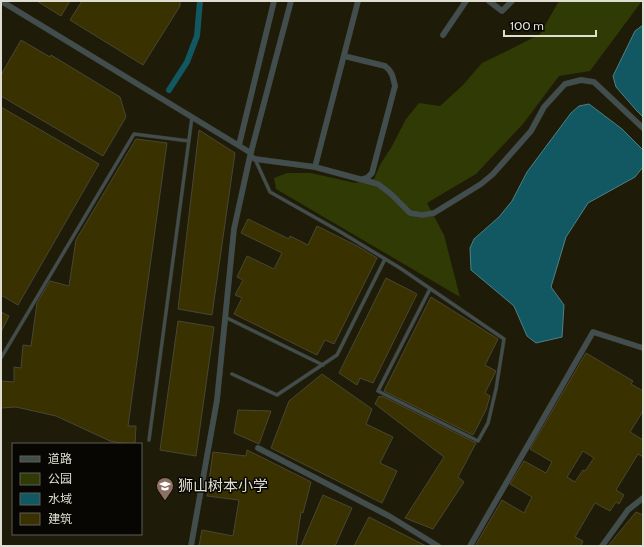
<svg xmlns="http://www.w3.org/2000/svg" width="644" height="547" font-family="Cabin,'Noto Sans SC',sans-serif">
<rect width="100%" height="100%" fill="#1e1b09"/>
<!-- green -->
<path fill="#2f3a05" d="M559 1H642L590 71 559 76 523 124 476 174 427 203 444 235 460 297 276 189 274 178 287 173H311L355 183 374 179 381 163 391 148 406 119 419 103 440 106 463 85 482 63 511 49 540 34Z"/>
<!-- water -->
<path fill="#115862" stroke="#4f8084" d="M643 25V117L637 111 616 87 613 76 635 31Z
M589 104 622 129 643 150V167L635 177 588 203 566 237 551 287 564 305 562 337 536 343 527 336 514 306 471 270 470 248 474 239 499 217 512 201 527 172 571 113 579 106Z"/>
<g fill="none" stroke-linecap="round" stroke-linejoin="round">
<!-- canal -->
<path stroke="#115862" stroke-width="6" d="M169 90 187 62 197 36 200 1"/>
</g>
<!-- building -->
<path fill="#3a3100" stroke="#494633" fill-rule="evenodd" d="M37 1H70L61 16Z
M82 1H180V6L143 65 70 20Z
M21 40 50 57 51 55 120 97 126 117 103 156 1 96V75Z
M1 107 99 164 18 305 1 295Z
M199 130 235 153 212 315 178 309Z
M136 139 167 143 128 426H136L135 444H127L110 441 56 416 16 407 1 408V381L14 382V367L21 368 23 345 31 346 37 303 50 281 69 286 76 240Z
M248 219 289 239 290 236 308 245 317 226 359 247 377 258 334 344 325 340 317 355 234 314 242 298 235 295 243 280 237 277 247 256 274 269 282 253 241 233Z
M386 278 417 294 373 383 360 378 357 385 339 373Z
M431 297 498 339 485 365 496 371 485 393 490 396 486 410 473 435 384 391Z
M1 312 9 316 1 332Z
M178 321 214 327 196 456 160 450Z
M586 353 633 381 631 384 643 391V411L630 432 643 440V457L638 454 616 490 624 495 619 504 616 502 610 511 595 503 575 537 583 541 581 546H475L502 500 524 513 532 497 510 484 524 461 546 473 552 462 530 449ZM583 451 594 458 585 471 583 470 575 482 567 477Z
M322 374 372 409 366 424 393 437 380 463 397 471 382 503 271 448 289 401Z
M379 396 381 397 382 396 476 443 458 477 464 482 433 529 405 518 444 457 375 404Z
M238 410 271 411 259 444 234 433Z
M247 450 311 482 303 513 301 512 296 546H199L202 530 233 536 239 500 207 496 213 452 246 456Z
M323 495 352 508 335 546H301Z
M636 512 643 515V546H608Z
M369 517 426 546H354Z"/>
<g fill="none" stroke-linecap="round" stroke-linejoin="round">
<defs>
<path id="service" d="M255 159 270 192 339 231 400 268 504 339 496 389 488 423 478 441 378 391 430 289
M225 317 323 365
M1 358 134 134 189 141
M232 374 277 395 337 355 385 259
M149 440 192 117"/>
<path id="minor" d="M1 1 251 153
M489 1 502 11 512 1
M443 35 466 1
M344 56 385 66C392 71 393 77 395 86L372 173 367 178 363 179
M239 145 274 1
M250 156 255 159 315 167 378 184 391 194 410 213 422 215 434 213 481 184 493 174 531 131 544 107 565 84 581 80 594 82 643 128
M315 167 358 1
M258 448 389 516 438 546
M191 546 217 400 234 229 250 156 291 1
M470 546 593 332 643 348
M602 546 628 510 643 498"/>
</defs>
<!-- service casing -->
<use href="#service" stroke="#393625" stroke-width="4"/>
<!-- minor casing -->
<use href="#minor" stroke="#393625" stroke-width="6"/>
<!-- service -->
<use href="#service" stroke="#424d4e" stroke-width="3"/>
<!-- minor -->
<use href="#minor" stroke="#424d4e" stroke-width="5.5"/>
</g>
<!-- icons -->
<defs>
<symbol id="school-pin" viewBox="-11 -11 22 30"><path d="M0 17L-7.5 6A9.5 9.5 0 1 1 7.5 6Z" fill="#8d6e63" stroke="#070602"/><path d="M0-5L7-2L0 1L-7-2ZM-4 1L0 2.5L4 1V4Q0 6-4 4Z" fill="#fff"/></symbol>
</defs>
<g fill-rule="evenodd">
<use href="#school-pin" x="155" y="476" width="20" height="27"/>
</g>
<g text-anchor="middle" stroke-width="3" stroke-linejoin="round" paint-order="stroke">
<!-- poi labels -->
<g font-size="15" fill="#e0ded2" stroke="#070602" text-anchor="start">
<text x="178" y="491">狮山树本小学</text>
</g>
</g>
<!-- border -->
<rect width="644" height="547" fill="none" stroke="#e0ded2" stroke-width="4"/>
<!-- legend -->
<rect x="12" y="443" width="130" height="92" fill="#070602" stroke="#5e5c55"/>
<rect x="20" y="456" width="20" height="6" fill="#424d4e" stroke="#5e5c55"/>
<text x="48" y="463" font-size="12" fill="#e0ded2">道路</text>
<rect x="20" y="473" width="20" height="12" fill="#2f3a05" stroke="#5e5c55"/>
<text x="48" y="483" font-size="12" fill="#e0ded2">公园</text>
<rect x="20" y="493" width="20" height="12" fill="#115862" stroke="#5e5c55"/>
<text x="48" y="503" font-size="12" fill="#e0ded2">水域</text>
<rect x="20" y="513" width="20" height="12" fill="#3a3100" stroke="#5e5c55"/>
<text x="48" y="523" font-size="12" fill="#e0ded2">建筑</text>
<!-- scale -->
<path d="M504 30v6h92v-6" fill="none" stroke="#e0ded2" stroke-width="2"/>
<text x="510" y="30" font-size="12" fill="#e0ded2" stroke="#070602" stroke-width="3" paint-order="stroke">100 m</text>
</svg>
